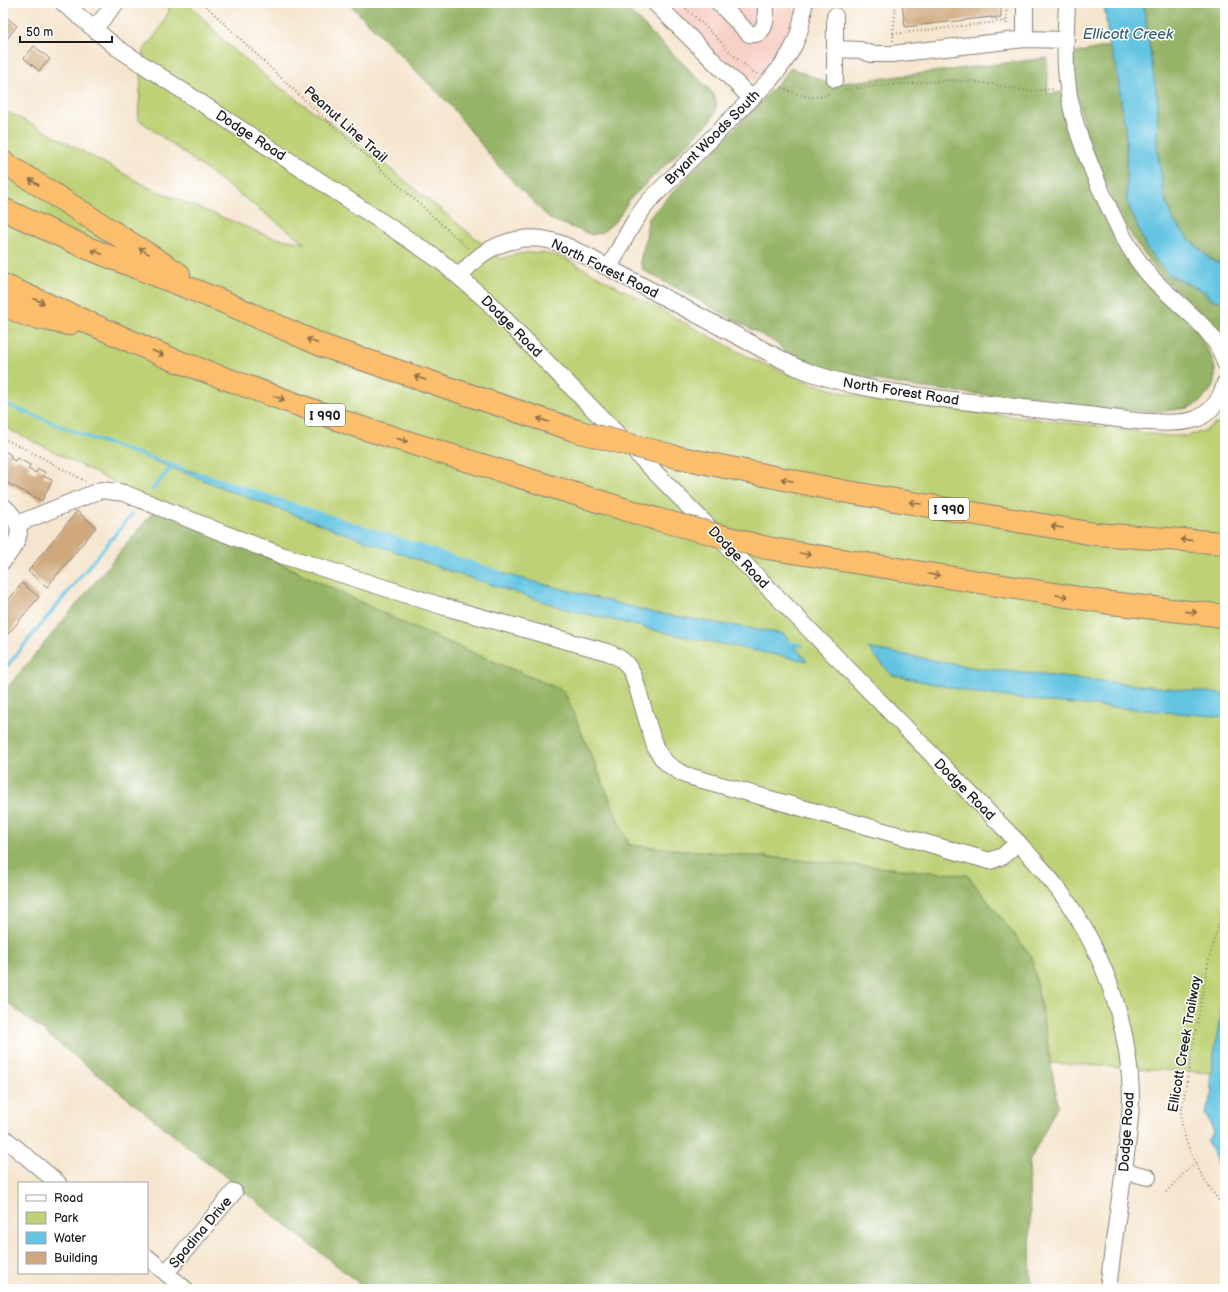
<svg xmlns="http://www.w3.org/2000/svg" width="1228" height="1292" font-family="'Balsamiq Sans',sans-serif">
<rect width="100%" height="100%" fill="#fff"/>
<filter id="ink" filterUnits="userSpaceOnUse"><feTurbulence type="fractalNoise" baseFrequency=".025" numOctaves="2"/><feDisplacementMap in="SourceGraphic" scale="8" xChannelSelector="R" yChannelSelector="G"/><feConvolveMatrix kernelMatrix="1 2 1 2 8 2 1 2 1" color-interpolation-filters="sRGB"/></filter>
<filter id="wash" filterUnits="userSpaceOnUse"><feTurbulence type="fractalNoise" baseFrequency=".012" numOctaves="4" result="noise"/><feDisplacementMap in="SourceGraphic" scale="16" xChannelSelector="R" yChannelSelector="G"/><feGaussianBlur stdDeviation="0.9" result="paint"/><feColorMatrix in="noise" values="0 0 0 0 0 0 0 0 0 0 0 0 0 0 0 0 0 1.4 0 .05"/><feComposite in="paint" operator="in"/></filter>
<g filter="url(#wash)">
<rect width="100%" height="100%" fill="#f5e5ce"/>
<!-- built -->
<path fill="#f7d1c7" d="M667 3H794V21L788 41 776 60 758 79H747L735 73Z"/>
<!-- green -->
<path fill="#bdd276" stroke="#6c7749" d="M168 3H188L226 43 271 81 361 145 501 259C523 250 543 251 564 258L752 359 812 383 844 393 912 405 1106 427 1167 436H1183L1195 434 1204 431 1215 424 1225 425V992L1211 1073 1051 1063 1032 957 967 875 629 845 564 691 412 627 159 505 3 426V110L36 126 150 188 271 237 305 243 138 119 143 51 159 30 169 11Z"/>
<!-- forest -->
<path fill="#96b467" stroke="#596842" d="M348 3H621L713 93C719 106 716 112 709 123L629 200 617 220 603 232 592 235 550 219 499 167 451 106Z
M1143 3H1225V266L1212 260 1190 240 1173 220 1164 195 1157 146 1158 104Z
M1109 46 1116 64 1126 135 1127 202 1148 251 1168 274 1206 292 1211 300 1225 301V333L1195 308 1161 276 1138 246 1119 215 1088 141 1076 93 1071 54Z
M1047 58 1048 94 1061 92 1101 207 1198 332 1213 360 1215 369V377L1213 385 1210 391 1200 402 1188 408 1158 412 1103 409 915 387 847 375 820 368 785 354 781 347 773 341 643 270 640 261 646 239 648 218 771 91 791 68 828 83H843Z
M159 505 412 627 564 691 629 845 967 875 1032 957 1058 1104 1029 1162 1031 1289H366L3 999V693Z"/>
<!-- water -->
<path fill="#64c4e2" stroke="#40707f" d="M1104 3H1143L1158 104 1157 146 1164 195 1173 220 1190 240 1211 260 1225 266V301L1211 300 1205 292 1168 274 1148 251 1127 202 1126 136 1116 64 1109 46Z
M127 450 497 572 655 613 784 634 807 661 667 633 566 609 452 572 363 540 238 494Z
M868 648 976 668 1225 694V717L1050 702 976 693 892 675Z
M1225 985V1177L1207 1142 1214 1131 1205 1114 1212 1095 1210 1080Z"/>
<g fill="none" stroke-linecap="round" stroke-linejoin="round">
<!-- stream -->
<path stroke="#64c4e2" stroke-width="3.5" d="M3 403 85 436 184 469
M198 473 502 573
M152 490 173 465
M789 643 802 646
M3 671 132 514"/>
</g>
<g id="blocks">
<!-- building -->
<path fill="#cfa97d" d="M902 3H1001V18H991V17L905 27Z
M3 14 17 26 6 40 3 37Z
M34 46 50 59 39 71 24 58Z
M3 450 11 455 10 458 15 461 17 458 30 465 28 469 36 473 38 469 45 472 43 476 52 480 42 501 3 481Z
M77 511 96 527 47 587 28 571Z
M22 583 39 597 3 640V607Z"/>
</g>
</g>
<g filter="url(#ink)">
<use href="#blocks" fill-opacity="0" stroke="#888075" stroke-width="1"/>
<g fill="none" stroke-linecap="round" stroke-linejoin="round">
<defs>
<path id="minor" d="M63 3 116 47 399 233 439 260 486 300 1000 824C1023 847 1045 871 1064 897 1104 953 1129 1025 1131 1094 1131 1125 1126 1154 1122 1184 1117 1219 1112 1254 1108 1289
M655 3 751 98
M719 3 749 34C768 36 766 16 766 3
M1067 3C1066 28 1064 54 1067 79 1070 117 1085 153 1100 188 1114 219 1128 251 1151 277 1173 302 1217 329 1225 363
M94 29 116 3
M1025 39V3
M835 49 860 50 871 54H892L1025 39 1066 40
M835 79V16
M609 268C622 244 633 220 650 200L769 81C791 56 802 37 804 3
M459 277C464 272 468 266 474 261 492 244 523 234 548 240 563 243 577 251 590 258L796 367C848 388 896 393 952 400 997 405 1042 410 1087 415 1115 418 1171 428 1196 419 1211 413 1221 399 1225 383
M3 506C27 526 21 539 3 561
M17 524 101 490 124 493 223 533 284 556 445 607 607 652C622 658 627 662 634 677L655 747C663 762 670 767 685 775L990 861 1003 856 1018 842
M3 1137 58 1183
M1124 1171 1148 1177
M147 1257 185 1289
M166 1273 234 1192"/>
<path id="highway" d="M3 162 179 274
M3 209 85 247 224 302 323 346 580 432
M3 285 169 358 356 426 656 519
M3 305 29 316 69 324
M677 457 842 491 1095 534 1225 543
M767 548 1110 603 1225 616"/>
</defs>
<!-- minor casing -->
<use href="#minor" stroke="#888075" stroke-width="18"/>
<!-- highway casing -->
<use href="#highway" stroke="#888075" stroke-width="24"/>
<!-- path -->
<path stroke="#888075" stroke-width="2" stroke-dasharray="1 3" stroke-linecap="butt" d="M203 3 300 96 468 248
M680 3C689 12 699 20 708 29 724 44 737 62 757 74
M1006 3 1007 27
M893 34 1006 21
M893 41V34L896 3
M782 87C797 96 815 101 831 93
M845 89 949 80 978 82 1029 91 1055 89
M3 438 33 453 85 481
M1225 897 1222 913 1208 963 1181 1114C1182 1146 1205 1184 1225 1208
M1166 1192 1188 1169 1196 1163"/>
<!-- minor -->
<use href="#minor" stroke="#fff" stroke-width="16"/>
<!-- highway -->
<use href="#highway" stroke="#fabe6d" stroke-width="22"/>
<defs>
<path id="highway-bridge" d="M580 432 677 457
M656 519 767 548"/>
</defs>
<!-- highway-bridge casing -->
<use href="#highway-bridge" stroke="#888075" stroke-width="24" stroke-linecap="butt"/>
<!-- highway-bridge -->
<use href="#highway-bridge" stroke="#fabe6d" stroke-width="22"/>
</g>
<!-- one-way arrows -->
<defs><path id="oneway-shaft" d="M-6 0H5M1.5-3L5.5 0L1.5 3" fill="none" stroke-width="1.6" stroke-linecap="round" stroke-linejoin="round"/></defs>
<g stroke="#8b6d44">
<use href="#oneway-shaft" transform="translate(34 182) rotate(-147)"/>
<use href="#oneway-shaft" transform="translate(144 251) rotate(-148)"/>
<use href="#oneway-shaft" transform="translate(97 252) rotate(-159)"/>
<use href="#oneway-shaft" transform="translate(39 301) rotate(24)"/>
<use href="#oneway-shaft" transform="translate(312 341) rotate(-156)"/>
<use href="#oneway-shaft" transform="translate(158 353) rotate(24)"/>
<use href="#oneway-shaft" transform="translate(420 378) rotate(-161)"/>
<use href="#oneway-shaft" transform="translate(279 398) rotate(20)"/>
<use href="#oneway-shaft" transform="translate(543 420) rotate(-161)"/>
<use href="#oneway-shaft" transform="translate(402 440) rotate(17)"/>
<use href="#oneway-shaft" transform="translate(787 480) rotate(-168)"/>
<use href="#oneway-shaft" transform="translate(915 503) rotate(-170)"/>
<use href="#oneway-shaft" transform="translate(1057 527) rotate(-170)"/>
<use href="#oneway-shaft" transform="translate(1186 540) rotate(-176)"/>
<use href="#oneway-shaft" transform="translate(805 554) rotate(9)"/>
<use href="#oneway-shaft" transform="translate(934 575) rotate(9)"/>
<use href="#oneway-shaft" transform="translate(1062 596) rotate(9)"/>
<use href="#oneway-shaft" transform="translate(1191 612) rotate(6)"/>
</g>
</g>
<g text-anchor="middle" stroke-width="3" stroke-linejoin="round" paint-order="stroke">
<!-- shield labels -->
<g fill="#fff" stroke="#606060" stroke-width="1">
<rect x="305" y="404" width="40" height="22" rx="3"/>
<rect x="929" y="498" width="40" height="22" rx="3"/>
</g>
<g font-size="13" font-weight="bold" fill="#1c1c1c">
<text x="325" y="420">I 990</text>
<text x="949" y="514">I 990</text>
</g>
<!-- street labels -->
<g font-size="14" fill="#1c1c1c" stroke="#fff">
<text transform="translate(346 124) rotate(42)" y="5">Peanut Line Trail</text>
<text transform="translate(251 135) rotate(33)" y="5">Dodge Road</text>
<text transform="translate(712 137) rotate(-45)" y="5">Bryant Woods South</text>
<text transform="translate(605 268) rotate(26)" y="5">North Forest Road</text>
<text transform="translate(512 326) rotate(45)" y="5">Dodge Road</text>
<text transform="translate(901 391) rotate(9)" y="5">North Forest Road</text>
<text transform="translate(739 557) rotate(46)" y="5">Dodge Road</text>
<text transform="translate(965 789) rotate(45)" y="5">Dodge Road</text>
<text transform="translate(1184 1044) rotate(-80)" y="5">Ellicott Creek Trailway</text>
<text transform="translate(1126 1132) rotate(-86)" y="5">Dodge Road</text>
<text transform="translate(200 1232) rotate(-50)" y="5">Spadina Drive</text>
</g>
<!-- water labels -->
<g font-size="15" font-style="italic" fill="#395f6b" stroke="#fff">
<text x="1128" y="39">Ellicott Creek</text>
</g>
</g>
<!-- margin -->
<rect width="1228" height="1292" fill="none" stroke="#fff" stroke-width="16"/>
<!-- legend -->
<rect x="18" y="1182" width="130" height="92" fill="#ffffff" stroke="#a4a4a4"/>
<rect x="26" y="1195" width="20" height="6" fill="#ffffff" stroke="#a4a4a4"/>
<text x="54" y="1202" font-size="12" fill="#1c1c1c">Road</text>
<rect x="26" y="1212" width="20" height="12" fill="#bdd276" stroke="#a4a4a4"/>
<text x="54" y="1222" font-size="12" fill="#1c1c1c">Park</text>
<rect x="26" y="1232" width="20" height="12" fill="#64c4e2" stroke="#a4a4a4"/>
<text x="54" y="1242" font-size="12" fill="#1c1c1c">Water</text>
<rect x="26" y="1252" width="20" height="12" fill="#cfa97d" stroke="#a4a4a4"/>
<text x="54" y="1262" font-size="12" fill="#1c1c1c">Building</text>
<!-- scale -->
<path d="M20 36v6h92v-6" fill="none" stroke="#1c1c1c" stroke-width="2"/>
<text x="26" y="36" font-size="12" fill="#1c1c1c" stroke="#ffffff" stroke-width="3" paint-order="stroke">50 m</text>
</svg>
